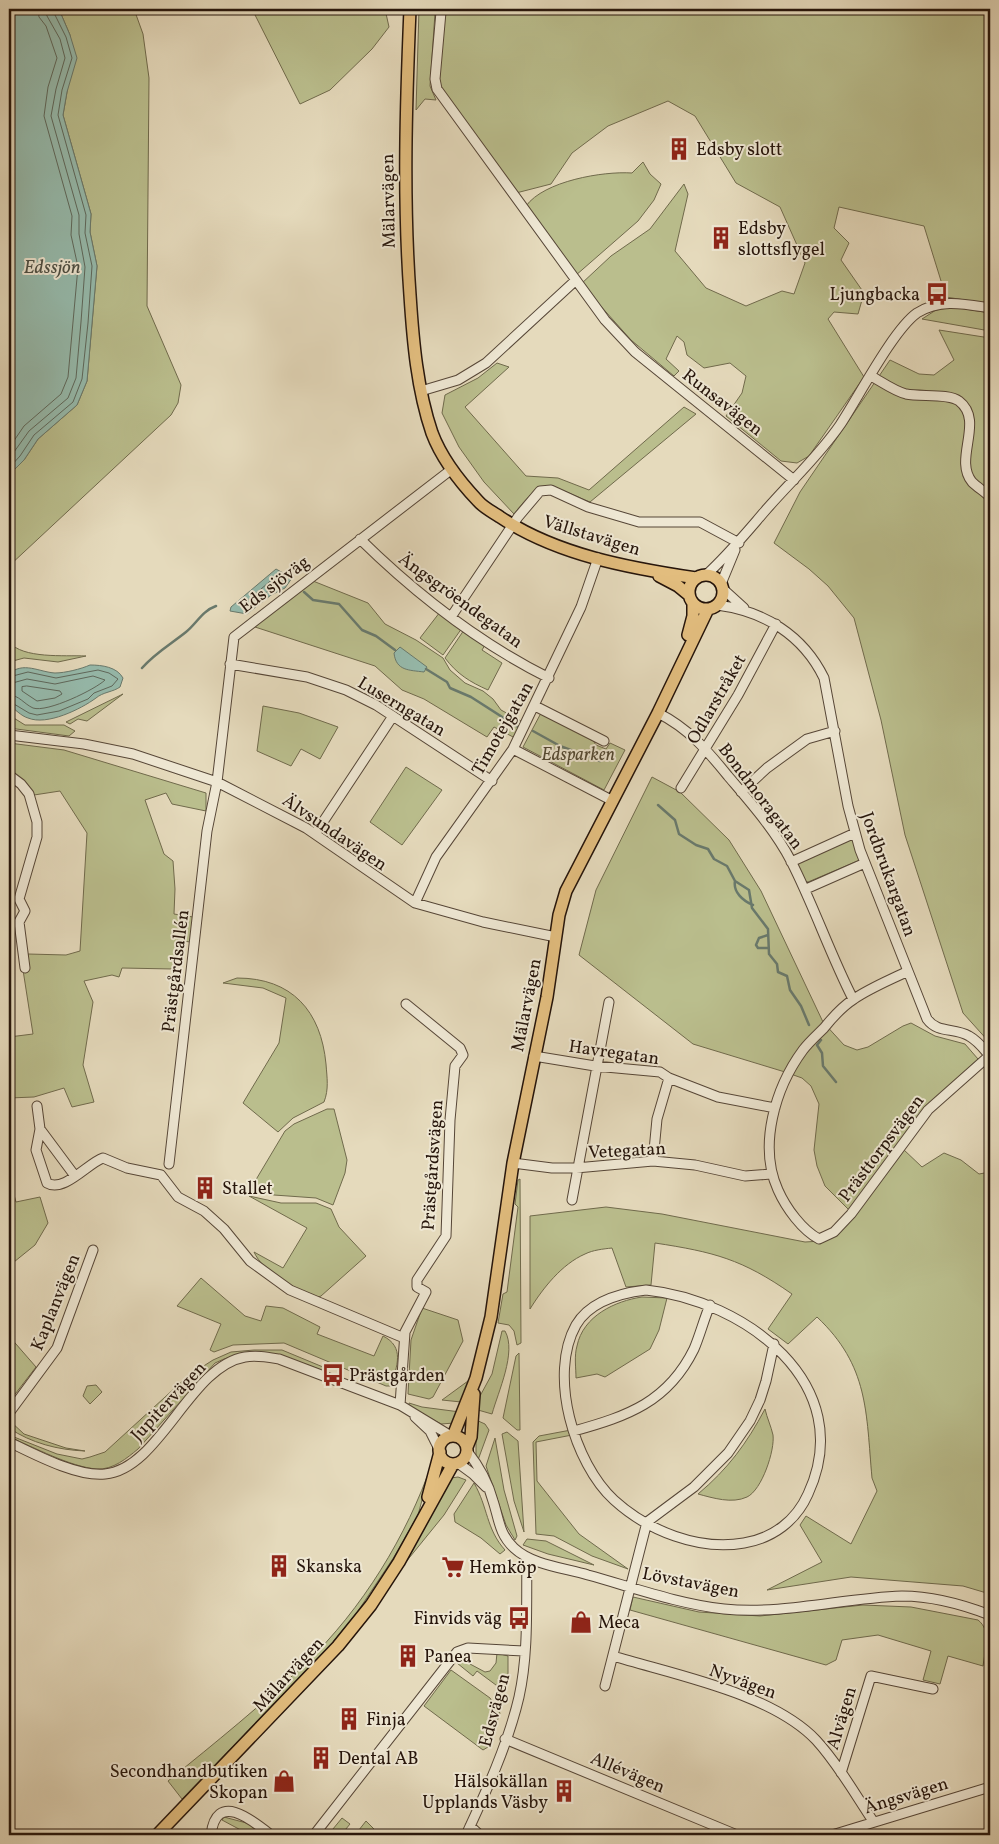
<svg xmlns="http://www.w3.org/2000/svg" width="999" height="1844" font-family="Vollkorn,serif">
<rect width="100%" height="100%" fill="#e5dabc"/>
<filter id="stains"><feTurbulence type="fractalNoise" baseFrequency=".004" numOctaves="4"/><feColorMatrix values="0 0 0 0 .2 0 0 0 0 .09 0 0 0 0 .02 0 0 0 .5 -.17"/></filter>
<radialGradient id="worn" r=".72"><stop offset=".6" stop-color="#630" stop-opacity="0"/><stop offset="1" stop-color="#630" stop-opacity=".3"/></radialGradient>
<!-- green -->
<path fill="#babe8d" stroke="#706a4c" d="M54 9H134L143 34 149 78 147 306 181 385 178 403 171 415 9 566V475L24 460 38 439 77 405 87 381 97 266 90 232 91 214 63 115 67 92 70 35 61 14Z
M252 9H385L389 27 372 49 330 90 300 104Z
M419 9H432L435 13 430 86 436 100 425 99 416 110Z
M442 9H990V304L946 297 924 226 839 207 834 228 849 243 841 260 864 293 858 314 834 312 828 319 864 377 809 456 797 463 781 461 726 416 742 393 746 376 730 363 704 368 687 355 684 342 677 336 666 359 679 371 674 376 631 340 581 284 611 256 650 229 684 184 688 194 675 251 706 288 746 306 782 291 794 294 805 263 780 207 736 183 695 116 668 101 608 126 572 153 551 184 516 193 439 84Z
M643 162 650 174 661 184 654 200 638 221 575 276 526 206C544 181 603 171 632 173Z
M953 307 990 313V331L922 319 936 310Z
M939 330 990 338V1043L963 1013 905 835 881 720 854 618 828 586 809 569 774 543 800 492 890 360 919 374 934 375 954 360Z
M497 363 509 367 465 407 526 476 558 478 589 490 684 407 696 414 590 502C547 485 545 474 514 514L484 482 459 447 442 413 445 395 478 378Z
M308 579 368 603 385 624 416 640 443 658 450 670 465 683 483 691 493 699 501 710 523 722 515 738 494 727 487 737 424 699 402 690 375 666 255 627Z
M440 612 462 628 443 655 420 638Z
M464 630 485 645 482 650 502 663 488 690C470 682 457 674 445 658Z
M9 642C23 659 64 655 86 656L58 662 24 658 9 662Z
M123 694 87 721 78 719 70 724 66 722Z
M263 706 299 713 338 727 320 759 301 749 291 766 257 751Z
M541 713 592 739 596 745 606 749 610 743 625 750 604 790 523 747Z
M9 715 25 725H64L75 731 69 736 9 728Z
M9 743 64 750 206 793V811L172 804 166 793 145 800 164 854 173 861 175 889 174 914 193 917 190 942 177 940 173 969 122 968 119 977 112 975 84 981 93 1002 83 1065 94 1102 72 1107 64 1088 34 1097 9 1098V1037L33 1034 23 970 29 969 28 954 66 955 80 951 87 833 60 791 34 795 25 782 9 772Z
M406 767 442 790 402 845 370 822Z
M652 777 680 792 729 840 761 891 823 1022 844 1045 857 1050 868 1047 903 1026 911 1023 935 1036 965 1044 978 1059 923 1111 849 1210 825 1186 817 1166 814 1150 819 1104 811 1086 802 1078 785 1072 693 1044 579 955 596 890Z
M853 839 860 860 808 882 802 880 795 862Z
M237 978C292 978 321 1011 326 1064 327 1078 329 1089 324 1102L293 1118 278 1132 243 1103 279 1043 286 998 263 988 223 983Z
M327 1109H334L347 1160 345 1173 333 1205 316 1198 274 1195 251 1188 285 1131 294 1124Z
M903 1149 922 1167 944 1153 961 1160 979 1174 990 1172V1594L963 1586 851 1577 767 1590 822 1562 800 1525 806 1516 851 1544 877 1491 872 1478C866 1412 869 1366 817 1317L788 1344 768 1329 792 1294C742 1259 714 1252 655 1243L651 1285 626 1287 612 1248C603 1249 593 1250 585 1254 562 1264 543 1288 530 1309V1216L606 1207 662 1214 805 1242 822 1241Z
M9 1177 16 1202 40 1197 48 1223 35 1245 9 1266Z
M520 1179 521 1343 517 1345 514 1331 509 1325 498 1323 503 1294 507 1292 518 1207 515 1204 518 1180Z
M249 1196 281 1203H316L331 1209 339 1227 366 1256 321 1296 316 1298C295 1290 263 1272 254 1252L283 1268 307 1228Z
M201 1278 245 1316 261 1321 266 1306 283 1308 320 1327 317 1334 374 1356 383 1336C405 1347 397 1366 391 1386H386L284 1343 233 1345 214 1352 210 1350 221 1324 177 1306Z
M642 1297 667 1298 659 1330 650 1349 605 1377 597 1374 576 1378C576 1368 574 1356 577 1346 583 1316 615 1301 642 1297Z
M422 1308 458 1320 463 1341 433 1397 429 1399 408 1394 411 1340Z
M502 1331H505C517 1352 498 1392 492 1414L478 1410 480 1396 492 1374Z
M9 1336 36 1367 9 1402Z
M254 1350H282L323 1367 324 1371C285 1357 256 1343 215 1363L138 1449C127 1458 113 1470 97 1469 70 1467 34 1447 9 1437V1435L57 1454 82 1459 90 1457 105 1452 188 1376 213 1360 231 1352Z
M519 1353 520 1430H517L503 1418 516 1356Z
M468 1381 461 1402 442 1400Z
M96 1385 102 1392 90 1404 83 1396 87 1386Z
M409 1403 422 1407 460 1412 454 1423 441 1424 409 1406Z
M765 1409C767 1418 771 1426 773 1435 775 1450 762 1490 747 1497 732 1504 713 1498 698 1494 728 1469 747 1443 765 1409Z
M476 1420 485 1424 489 1430 478 1460 476 1457Z
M10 1421 24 1434 66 1448 85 1451C58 1450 31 1443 9 1428Z
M571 1430 572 1435 536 1442 537 1481 579 1534 628 1569 592 1556 554 1536 536 1534 533 1442 539 1436Z
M507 1432 518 1441 524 1532 514 1501 502 1434Z
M495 1438 504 1490 517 1536 515 1540 506 1525 486 1466Z
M432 1463 418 1515 394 1557 356 1614 328 1648 182 1799 168 1781C215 1743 262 1705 306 1663 362 1609 407 1536 432 1463Z
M458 1477 466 1480 444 1515 401 1568 451 1478Z
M474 1483C488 1507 486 1529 505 1550L500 1554 481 1538 455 1522 454 1514Z
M527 1539 546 1541 594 1565 548 1554 523 1545Z
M633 1597 699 1612 760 1616 863 1605 911 1607 978 1620C992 1631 985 1650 983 1666L948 1656 940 1684 923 1680 931 1651 878 1635 842 1640 836 1660 826 1665 630 1610Z
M469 1652 471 1655 470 1664 485 1672 490 1671 496 1663 497 1653 508 1656V1680L502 1703 497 1693 500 1688 477 1671 473 1676 457 1663 458 1657Z
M451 1670 490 1698 500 1713 488 1747 483 1750 424 1706Z
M224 1817 254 1825 266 1835H250L222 1820Z
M342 1818 350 1824 341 1835H328Z
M366 1821 380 1835H355Z"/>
<!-- water -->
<path fill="#96bbad" stroke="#69796c" d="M9 9H54L61 14 70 35 77 58 67 92 63 115 91 214 90 232 97 266 87 381 77 405 38 439 24 460 9 475Z
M276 569 292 578 285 588 271 595 247 614 230 611 231 607Z
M400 647 427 667 424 672C409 670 396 671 394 653Z
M90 665C102 665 117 667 123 678L120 687C113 692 103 692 96 698 81 709 47 726 28 718 21 716 15 709 9 705V674C23 661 39 672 55 673 65 673 81 669 90 665Z"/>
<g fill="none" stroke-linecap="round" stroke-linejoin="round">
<!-- shore -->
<path stroke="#5e685c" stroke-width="1" d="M9 448 24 426 61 394 68 377 78 267 71 235 72 216 44 116 48 87 57 58 46 26 39 17 38 9
M9 459 29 431 68 398 76 378 81 322 85 267 79 234V215L51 116 56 89 65 58 60 39 47 16 45 9
M9 468 20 456 34 435 73 402 82 379 88 323 92 266 85 233 86 215 58 115 62 90 72 58 66 37 52 9
M278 575 284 580 282 583 268 591 247 608H244V604Z
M9 677 28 672 56 678 98 670 109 673 118 679 112 686 94 693 88 699 59 711 37 715 29 713 9 701
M9 684 27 679 55 684 93 676 105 680C96 689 47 713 33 708 24 704 19 695 9 695
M27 686 60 691 62 694 55 698 37 701 22 691V687Z"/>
<!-- stream -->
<path stroke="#69796c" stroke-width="2.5" d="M304 592 313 600 339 604 362 630 376 636 395 650
M9 649 11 653
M142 668C155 653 171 644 186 632 197 623 202 611 216 606
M426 669 447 682 450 688 471 697 518 727
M533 731 560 746 600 761
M658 805 675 820 679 834 696 845 708 849 714 859 727 866 735 881 749 890 752 908 768 929 769 954 777 964 778 972 787 976 790 990 801 1006 809 1025
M735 881C733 892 743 901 753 905
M768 935 759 938 756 945 758 948H768
M821 1040 817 1045 822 1053 823 1066 836 1082"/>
<defs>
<path id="minor" d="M439 9 441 12 435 79 437 89 605 320 635 352 794 480
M871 376C882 382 894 391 906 394 920 397 949 393 959 401 985 421 953 459 972 482 977 487 985 492 990 497
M421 391 458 380 486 363 576 280
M360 539C416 594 479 643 549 678
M706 575C728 555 746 533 765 511 790 482 818 457 840 425 858 398 893 330 917 313 940 298 965 304 990 308
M721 584 735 550
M722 588 744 608
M717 605C764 611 803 635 824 678L848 806 860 850 927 1019C938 1034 954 1027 969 1036 978 1041 983 1048 989 1055
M451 617 518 517 540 491 551 490 588 507 639 522H700L739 543
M230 664 307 677 346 690 376 705 492 781
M535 706 604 741
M658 713C688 728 707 750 728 776 750 802 775 830 791 861 814 906 830 954 853 999
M9 735 84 744 133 754 217 782 306 828 415 903 483 922 556 937
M513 749 613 801
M9 775 21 784 29 794 37 822V837L19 899 25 911 19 922 25 968
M681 788 738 695 776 624
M741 792 767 768 807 739 835 731
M315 834 393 716
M791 862 855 833
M806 889 865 863
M415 903 436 857 513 749 581 607 598 558
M908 971C890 980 870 988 854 999 843 1006 832 1018 824 1028 817 1035 809 1042 803 1050 775 1088 758 1146 778 1190 786 1208 802 1230 819 1239L834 1232 851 1214 928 1110 990 1055
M534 1056 595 1066 660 1072 669 1078 718 1097 775 1108
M37 1106 40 1129 36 1150 47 1183C64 1193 88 1163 103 1158L127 1168 161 1175 178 1197 204 1211 224 1229 250 1261 290 1290 404 1338
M40 1129 75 1176
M653 1161 657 1119 669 1078
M513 1163 552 1168H576L653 1161 695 1165 745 1176 771 1174
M169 1164 207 831 217 782 234 637 452 469
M572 1200 609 1002
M646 1290C744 1300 859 1384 808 1494 796 1521 773 1538 744 1543 699 1551 648 1531 614 1500 574 1463 548 1375 576 1325 590 1301 621 1293 646 1290Z
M400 1405 405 1332 426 1292 417 1287V1280L446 1236 450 1120 455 1066 463 1055 460 1048 406 1004
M9 1413 57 1348 93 1250
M415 1417 430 1431 439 1449
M574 1431C628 1416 668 1402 694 1349 700 1335 704 1319 710 1305
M9 1442C34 1454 77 1477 105 1474 160 1469 190 1366 245 1357 257 1355 267 1357 279 1359L400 1405 451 1436
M467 1451C479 1466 488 1482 493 1501 499 1519 499 1534 514 1548 532 1565 565 1568 588 1575 632 1587 678 1604 724 1609 783 1615 843 1598 902 1596 930 1596 964 1605 990 1615
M458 1463 473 1474 486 1487
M613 1656C675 1675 771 1693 816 1740 838 1764 855 1794 873 1821
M990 1684V1698
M605 1686 647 1522 694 1487 728 1453 750 1421 760 1400 766 1381 774 1344
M505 1739 737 1835
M382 1749 385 1758
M841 1773 871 1676 933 1689
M470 1826 480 1835
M211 1835C216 1791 251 1819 271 1835
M314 1835 457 1652 468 1648 524 1651
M466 1835C486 1792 508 1744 519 1697 529 1652 526 1603 527 1557
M832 1835 990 1787"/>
<path id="major" d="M410 9C406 105 403 199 410 295 413 341 417 389 432 433 441 457 461 483 478 501 484 508 493 512 500 517 557 555 629 568 696 578
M689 592a17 17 0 1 1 34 0a17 17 0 1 1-34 0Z
M659 576 678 586 689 595
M688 635 693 616V603
M453 1436 476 1378 491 1317 513 1163 547 997 559 915 566 891 658 713 708 609
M439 1450a14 14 0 1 1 28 0a14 14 0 1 1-28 0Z
M467 1447 471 1437 474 1394
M428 1497 440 1452
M157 1835 338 1646 371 1605 399 1562 453 1464"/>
</defs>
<!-- minor casing -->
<use href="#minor" stroke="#564637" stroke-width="11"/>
<!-- major casing -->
<use href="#major" stroke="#26150b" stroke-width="14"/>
<!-- minor -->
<use href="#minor" stroke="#eee7d3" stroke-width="9"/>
<!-- major -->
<use href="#major" stroke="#e2bd7e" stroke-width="11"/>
<!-- rail -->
<path stroke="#26150b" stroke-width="2.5" stroke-dasharray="9 9" stroke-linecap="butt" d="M9 1826 16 1835"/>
</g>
<!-- icons -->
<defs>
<symbol id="building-bare" viewBox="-9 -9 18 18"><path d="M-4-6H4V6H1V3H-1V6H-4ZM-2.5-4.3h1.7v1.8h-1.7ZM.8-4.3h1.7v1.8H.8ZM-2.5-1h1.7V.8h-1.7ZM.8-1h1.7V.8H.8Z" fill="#8f2418" stroke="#eee7d3" stroke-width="2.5" paint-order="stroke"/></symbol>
<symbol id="bus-bare" viewBox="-9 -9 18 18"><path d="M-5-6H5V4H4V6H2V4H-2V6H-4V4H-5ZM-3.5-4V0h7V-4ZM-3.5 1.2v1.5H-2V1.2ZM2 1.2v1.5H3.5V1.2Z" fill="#8f2418" stroke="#eee7d3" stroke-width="2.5" paint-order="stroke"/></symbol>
<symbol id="supermarket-bare" viewBox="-9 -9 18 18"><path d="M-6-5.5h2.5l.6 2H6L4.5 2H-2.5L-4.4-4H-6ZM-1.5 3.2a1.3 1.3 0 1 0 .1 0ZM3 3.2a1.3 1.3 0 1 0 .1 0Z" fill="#8f2418" stroke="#eee7d3" stroke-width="2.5" paint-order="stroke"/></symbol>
<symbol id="shop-bare" viewBox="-9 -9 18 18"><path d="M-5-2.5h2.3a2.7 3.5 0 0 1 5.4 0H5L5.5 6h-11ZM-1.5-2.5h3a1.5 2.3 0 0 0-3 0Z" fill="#8f2418" stroke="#eee7d3" stroke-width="2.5" paint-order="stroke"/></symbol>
</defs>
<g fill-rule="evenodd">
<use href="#building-bare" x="663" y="133" width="32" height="32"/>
<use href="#building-bare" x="705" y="222" width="32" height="32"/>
<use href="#bus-bare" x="921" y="278" width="32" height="32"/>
<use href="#building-bare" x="189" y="1172" width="32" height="32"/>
<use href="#bus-bare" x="317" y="1359" width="32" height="32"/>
<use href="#building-bare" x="263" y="1550" width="32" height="32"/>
<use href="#supermarket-bare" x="437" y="1551" width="32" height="32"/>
<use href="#bus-bare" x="503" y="1602" width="32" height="32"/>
<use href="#shop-bare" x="565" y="1606" width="32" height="32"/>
<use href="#building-bare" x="392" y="1640" width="32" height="32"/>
<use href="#building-bare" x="333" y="1703" width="32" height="32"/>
<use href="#building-bare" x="305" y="1742" width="32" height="32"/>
<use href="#shop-bare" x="268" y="1765" width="32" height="32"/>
<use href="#building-bare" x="548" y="1775" width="32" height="32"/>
</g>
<g text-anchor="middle" stroke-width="4" stroke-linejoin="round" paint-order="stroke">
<!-- poi labels -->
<g font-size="18" fill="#26150b" stroke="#eee7d3" text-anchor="start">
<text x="696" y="155">Edsby slott</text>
<text x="738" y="234">Edsby<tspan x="738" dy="21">slottsflygel</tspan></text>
<text x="920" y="300" text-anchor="end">Ljungbacka</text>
<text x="222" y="1194">Stallet</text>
<text x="349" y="1381">Prästgården</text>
<text x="296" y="1572">Skanska</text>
<text x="469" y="1573">Hemköp</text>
<text x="502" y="1624" text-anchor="end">Finvids väg</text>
<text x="598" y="1628">Meca</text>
<text x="424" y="1662">Panea</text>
<text x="366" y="1725">Finja</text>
<text x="338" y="1764">Dental AB</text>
<text x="268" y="1777" text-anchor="end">Secondhandbutiken<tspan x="268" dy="21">Skopan</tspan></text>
<text x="548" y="1787" text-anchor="end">Hälsokällan<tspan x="548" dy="21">Upplands Väsby</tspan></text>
</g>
<!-- street labels -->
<g font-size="18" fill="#26150b" stroke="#eee7d3">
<text transform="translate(388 201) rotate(-91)" y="6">Mälarvägen</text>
<text transform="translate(723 402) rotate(38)" y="6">Runsavägen</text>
<text transform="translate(592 535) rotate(17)" y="6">Vällstavägen</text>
<text transform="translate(274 584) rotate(-37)" y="6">Eds sjöväg</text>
<text transform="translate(461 600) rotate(36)" y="6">Ängsgröendegatan</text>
<text transform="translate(716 699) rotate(-60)" y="6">Odlarstråket</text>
<text transform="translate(402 706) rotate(31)" y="6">Luserngatan</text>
<text transform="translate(502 728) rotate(-60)" y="6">Timotejgatan</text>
<text transform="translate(761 796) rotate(53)" y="6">Bondmoragatan</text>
<text transform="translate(335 832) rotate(34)" y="6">Älvsundavägen</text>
<text transform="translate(889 874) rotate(70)" y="6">Jordbrukargatan</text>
<text transform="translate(175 971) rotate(-83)" y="6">Prästgårdsallén</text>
<text transform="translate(526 1005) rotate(-79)" y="6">Mälarvägen</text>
<text transform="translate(614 1052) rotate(8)" y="6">Havregatan</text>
<text transform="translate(881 1148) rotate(-53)" y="6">Prästtorpsvägen</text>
<text transform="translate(627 1150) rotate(-3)" y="6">Vetegatan</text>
<text transform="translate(432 1165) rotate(-86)" y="6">Prästgårdsvägen</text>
<text transform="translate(55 1302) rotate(-68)" y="6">Kaplanvägen</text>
<text transform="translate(168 1401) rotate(-47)" y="6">Jupitervägen</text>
<text transform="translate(691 1582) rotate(11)" y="6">Lövstavägen</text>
<text transform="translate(288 1674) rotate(-47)" y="6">Mälarvägen</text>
<text transform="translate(743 1681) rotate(20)" y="6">Nyvägen</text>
<text transform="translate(494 1710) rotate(-75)" y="6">Edsvägen</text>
<text transform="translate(841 1718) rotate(-73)" y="6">Alvägen</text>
<text transform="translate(628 1772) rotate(23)" y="6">Allévägen</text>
<text transform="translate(906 1795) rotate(-17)" y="6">Ängsvägen</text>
</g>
<!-- park labels -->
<g font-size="18" font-style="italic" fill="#524832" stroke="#eee7d3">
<text x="578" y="760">Edsparken</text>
</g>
<!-- water labels -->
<g font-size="19" font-style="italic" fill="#4d4f44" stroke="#eee7d3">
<text x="52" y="273">Edssjön</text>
</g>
</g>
<!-- margin -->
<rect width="999" height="1844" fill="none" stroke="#e5dabc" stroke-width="30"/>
<rect x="10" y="10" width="979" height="1824" fill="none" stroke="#26150b" stroke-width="2.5"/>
<rect x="15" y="15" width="969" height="1814" fill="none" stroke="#26150b"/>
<rect width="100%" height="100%" filter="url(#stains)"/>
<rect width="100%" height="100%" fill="url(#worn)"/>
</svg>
